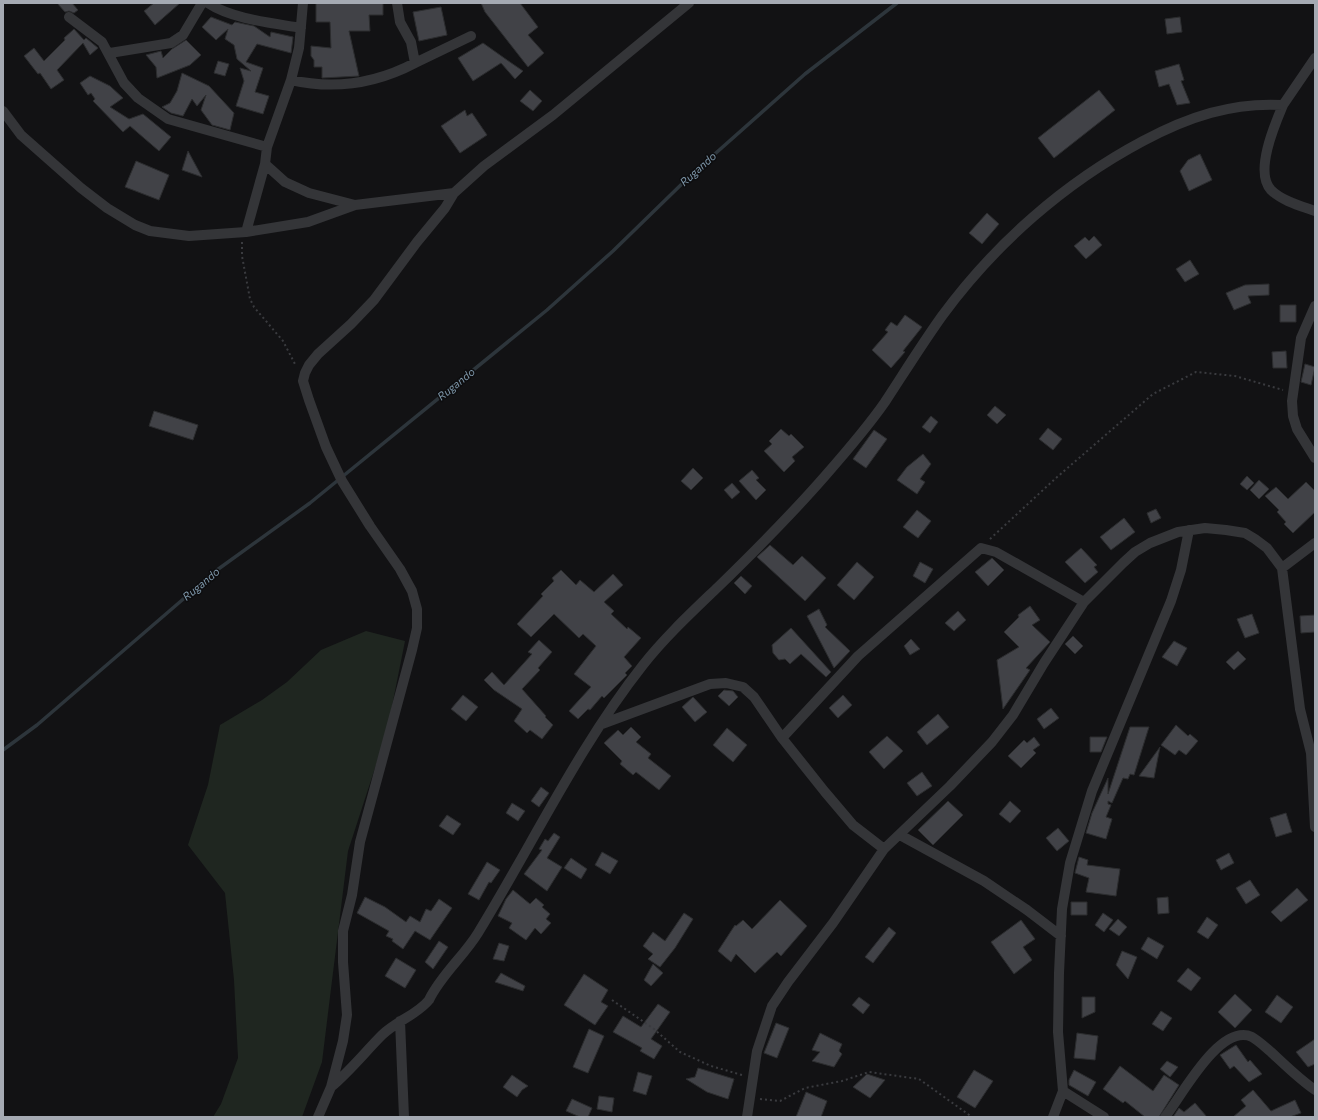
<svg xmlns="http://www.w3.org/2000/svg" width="1318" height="1120" font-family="Commissioner,sans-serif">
<rect width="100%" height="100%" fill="#121214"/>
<!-- green -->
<path fill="#1f2620" d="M366 631 405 641 387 731 348 851 322 1062 302 1117H213L221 1104 238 1058 234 980 225 893 188 845 208 785 220 725 262 700 287 682 321 650Z"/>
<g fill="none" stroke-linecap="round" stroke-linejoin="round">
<!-- stream -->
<path stroke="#2d353b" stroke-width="3.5" d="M3 750 37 725 217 570 310 503 547 310 613 251 690 176 805 74 897 3"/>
</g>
<!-- building -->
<path fill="#414247" stroke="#2c2d2f" d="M57 3H72L78 10 74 13 69 11 65 12Z
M154 3H180L155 25 144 11Z
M316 3H383V15H369L370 31H349L359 76 322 78V67H314V60L311 56V46L331 48 330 22H316Z
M481 3H520L538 27 528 35 544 53 528 67 485 12Z
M441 7 447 35 419 41 413 12Z
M211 17 232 25 235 22 254 26 270 37 271 32 293 37 291 53 257 44 246 62 263 68 255 92 269 96 263 114 236 106 244 81 240 68 251 71 237 59 234 45 225 39 228 29 216 40 202 27Z
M1180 17 1182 32 1167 34 1165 19Z
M74 29 84 40 86 38 98 48 90 55 83 43 57 70 64 80 51 89 40 73 38 74 24 56 34 48 44 61 65 40 64 38Z
M186 40 201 55 190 65 157 78 156 67 146 55 161 51 163 58 172 49Z
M483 43 507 60 523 71 515 79 501 63 473 81 458 58Z
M218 61 229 64 225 76 214 73Z
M1179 64 1184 80 1181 81 1190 103 1177 105 1169 84 1159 87 1155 71Z
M182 73 209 86 234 113 230 130 212 125 201 110 206 95 197 106 192 99 183 116 171 113 162 107 170 103 177 91Z
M90 76 110 86 123 98 110 107 129 119 143 114 171 137 159 151 130 126 123 132 93 101 95 99 91 93 88 95 80 83Z
M530 90 542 101 533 111 520 101Z
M1099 90 1115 110 1054 158 1038 138Z
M465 110 467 116 472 113 487 135 460 153 441 126Z
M188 151 202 177 182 170Z
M1200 154 1212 180 1189 191 1180 171 1188 160Z
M136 161 169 175 159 200 125 187Z
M987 213 999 224 982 244 969 233Z
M1094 236 1102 245 1086 259 1074 246 1085 237 1089 241Z
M1190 260 1199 274 1185 282 1176 269Z
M1269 284V295L1248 296 1251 303 1234 310 1226 293 1245 285Z
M1280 305H1296V322H1280Z
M905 315 922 327 903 351 905 352 891 368 872 350 888 332 885 330 891 322 897 326Z
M1286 351 1287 368H1273L1272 352Z
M1305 364 1315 367 1311 385 1301 382Z
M995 406 1006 415 997 424 987 415Z
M154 411 198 425 193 440 149 426Z
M931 416 938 422 930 433 922 427Z
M1048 428 1062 439 1053 450 1039 439Z
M781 429 789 436 791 434 804 447 792 457 795 461 784 472 764 451 772 444 769 441Z
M874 430 887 439 866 468 853 459Z
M923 454 931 464 920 479 925 482 917 494 897 480 907 467Z
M693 468 703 478 691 490 681 481Z
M752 470 759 478 756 480 766 490 756 500 739 481Z
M1247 476 1254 483 1247 490 1240 484Z
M1259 480 1269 489 1259 499 1250 490Z
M1306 482 1315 491V512L1293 533 1284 524 1286 522 1277 512 1279 510 1265 496 1276 487 1288 499Z
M732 483 740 492 732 499 724 490Z
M1156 509 1161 518 1151 523 1147 513Z
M917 510 931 521 918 538 903 527Z
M1124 518 1135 532 1111 550 1100 537Z
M770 545 793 565 802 556 826 578 805 601 757 557Z
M1081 548 1097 565 1094 567 1098 572 1085 583 1065 562Z
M992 558 1004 570 988 586 975 572Z
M857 562 874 577 854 600 837 585Z
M920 562 933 569 925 583 913 576Z
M561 570 576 585 580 580 594 592 613 574 623 585 604 602 614 611 611 614 627 629 628 627 641 638 624 657 632 666 625 673 627 675 604 698 602 696 590 710 588 709 578 719 569 711 591 687 574 674 596 646 583 634 579 638 554 614 531 637 517 624 543 596 541 594 554 581 552 578Z
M741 576 752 586 745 594 734 583Z
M1030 606 1040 620 1032 625 1050 642 1026 668 1030 670 1003 709 997 660 1019 647 1004 632 1019 617 1018 615Z
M819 609 827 625 825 627 850 651 834 668 807 616Z
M958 611 966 620 954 631 945 623Z
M1252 614 1259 633 1245 638 1237 619Z
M1315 615V632L1301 633 1300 616Z
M791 628 831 672 826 677 801 654 790 664 785 659 779 660 773 653 772 645Z
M1073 636 1083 646 1075 654 1065 644Z
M911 639 920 649 910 655 904 646Z
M539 640 552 652 538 668 540 670 522 689 546 716 545 717 553 725 542 739 530 730 527 733 514 721 522 709 494 690 484 680 492 672 504 685 532 654 528 652Z
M1174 641 1187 648 1177 666 1162 657Z
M1238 651 1246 659 1234 670 1226 662Z
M724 690 733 691 738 697 729 706 718 696Z
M463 695 478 707 466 721 451 709Z
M843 695 852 705 838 718 829 708Z
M693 697 707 712 695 722 682 707Z
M1051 708 1059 718 1044 729 1037 719Z
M938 714 949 727 927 745 917 732Z
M1176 725 1188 736 1190 734 1198 741 1186 755 1179 750 1175 755 1161 745Z
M631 727 641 737 636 742 651 754 648 758 671 776 659 790 636 772 633 775 620 764 622 761 604 743 618 730 623 735Z
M1130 727H1149L1134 775 1130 774 1128 779 1123 778 1112 803 1108 801V804L1111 805 1106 817 1112 819 1106 839 1086 833 1092 813 1108 778V794Z
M727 728 747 745 733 762 713 745Z
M887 736 903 751 884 769 869 752Z
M1034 737 1040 745 1033 750 1036 753 1021 768 1008 756 1024 740 1027 743Z
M1090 737H1107L1101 752H1090Z
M1160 747 1154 778 1139 776Z
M922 772 932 786 917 796 907 783Z
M541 787 549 793 539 807 531 801Z
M948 801 963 815 933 845 918 830Z
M1010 801 1021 811 1010 823 999 814Z
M512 803 525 811 518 821 506 813Z
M1286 813 1292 832 1276 837 1270 818Z
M447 815 461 824 453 835 439 826Z
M1058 828 1069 841 1057 851 1046 838Z
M554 833 560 837 547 858 562 867 547 891 524 874 542 850 539 849 545 839 548 841Z
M602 852 618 861 610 874 595 865Z
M1229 853 1234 863 1221 870 1216 860Z
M1079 857 1088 860 1087 865 1120 869 1116 896 1086 892 1089 878 1075 873Z
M571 858 587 869 581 879 564 868Z
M487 862 500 870 491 883 489 882 479 900 468 894Z
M1250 880 1260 895 1246 904 1236 888Z
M1297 888 1308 900 1281 922 1271 912Z
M513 890 530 904 536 898 544 905 542 907 550 914 546 919 551 923 541 934 535 928 526 940 509 928 512 923 498 916 506 899Z
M365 897 385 907 406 922 410 916 420 922 426 909 431 911 439 899 452 908 430 940 415 931 403 949 392 941 393 939 386 936 389 931 357 913Z
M1168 897 1169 913 1158 914 1157 898Z
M780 900 807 926 781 956 777 952 755 973 736 954 731 962 718 951 735 925 736 926 743 920 752 929Z
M1071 902H1087V915H1071Z
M684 913 693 919 675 948 660 967 648 959 653 954 643 946 653 932 665 941Z
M1103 913 1113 920 1104 932 1095 925Z
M1207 917 1218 925 1208 939 1197 932Z
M1118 919 1127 927 1119 936 1109 929Z
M1021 920 1035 939 1023 947 1032 960 1014 974 991 942Z
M889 927 896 933 873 963 865 957Z
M1148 937 1164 946 1157 959 1141 949Z
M439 941 448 947 433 969 425 962Z
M499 943 509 946 504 961 493 959Z
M1122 951 1137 957 1128 979 1116 965Z
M396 958 416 970 405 988 385 976Z
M653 964 663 973 651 986 644 980Z
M1188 968 1201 978 1191 991 1177 981Z
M501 973 525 986 523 991 495 982Z
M584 974 608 990 601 1002 608 1006 595 1025 564 1005Z
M1235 994 1252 1010 1235 1028 1218 1012Z
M1277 995 1293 1007 1281 1023 1265 1012Z
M859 997 870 1005 863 1014 852 1005Z
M1082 997H1095V1012L1082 1018Z
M658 1004 670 1012 651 1039 662 1046 654 1059 640 1051 642 1048 613 1032 623 1016 641 1027Z
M1161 1011 1172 1018 1163 1031 1152 1024Z
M776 1023 789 1028 777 1058 764 1053Z
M589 1029 604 1036 588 1073 573 1067Z
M820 1033 842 1044 839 1051 842 1054 834 1067 812 1061 820 1052 812 1050Z
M1077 1033 1098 1036 1095 1060 1074 1058Z
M1315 1039V1064L1308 1067 1296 1052Z
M1236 1045 1248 1062 1250 1060 1262 1074 1249 1082 1234 1066 1230 1069 1220 1055Z
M1167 1061 1178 1067 1170 1077 1160 1069Z
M1120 1066 1153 1091 1164 1075 1179 1085 1159 1117H1145L1125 1101 1123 1103 1103 1089Z
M698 1068 734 1079 728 1099 707 1092 686 1079 695 1077Z
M974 1070 993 1081 975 1108 957 1097Z
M1074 1070 1096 1082 1088 1096 1069 1085V1080Z
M638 1072 652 1076 646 1095 633 1091Z
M867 1074 885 1080 870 1098 853 1087Z
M512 1075 528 1086 522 1090 517 1097 503 1087Z
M1253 1090 1271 1111 1295 1100 1301 1113 1290 1117H1233L1246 1106 1241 1100Z
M806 1092 827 1101 821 1117H796Z
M599 1096 614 1098 612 1112 597 1109Z
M572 1099 592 1108 588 1117H580L566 1111Z
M1195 1103 1207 1117H1173L1179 1108 1184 1112Z"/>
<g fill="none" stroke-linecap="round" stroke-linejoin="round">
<!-- path -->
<path stroke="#3a3b3f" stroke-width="2" stroke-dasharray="2 3" stroke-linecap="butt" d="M242 242V256L250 299 254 307 283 341 296 366
M990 539 1056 478 1153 394 1196 372 1235 376 1283 390
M612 1000 654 1029 680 1052 711 1066 742 1075
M760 1099 780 1101 805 1088 842 1081 869 1072 919 1079 972 1117"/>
<!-- street -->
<path stroke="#343538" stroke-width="10" d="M208 3C232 19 272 23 301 28
M69 17 102 42 124 83 138 98 168 119 267 147
M110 53 171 43 183 35 202 3
M415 63 471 36
M291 80C335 90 375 84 415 63L411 42 400 22 397 3
M1283 105C1275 124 1254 172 1271 190 1282 201 1301 206 1315 211
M3 111 21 135 81 188 107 208 135 225 150 231 189 236 246 232 308 222 355 205
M265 164 285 182 309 193 355 205 454 193
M246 232 265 164 267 147 291 80 299 48 303 3
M1315 306 1301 338 1292 401 1293 416 1297 429 1315 458
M1282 568 1315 543
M602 724 710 684 726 683 743 687 754 697 782 738 825 792 853 825 884 849
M782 738 858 656 981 548 996 552 1084 602
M900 835 984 881 1027 910 1061 936
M400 1021 404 1117
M331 1087C350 1071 365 1052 382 1035 396 1021 417 1015 429 1000 441 975 464 956 478 933 532 845 579 746 643 665 665 637 692 612 718 587 755 551 791 515 825 476 846 452 867 428 885 402 904 373 922 344 942 316 995 244 1064 183 1143 141 1188 117 1232 102 1283 105L1315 58
M1063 1091 1104 1117
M318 1117 331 1087 343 1041 347 1015 343 962V931L352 895 360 842 412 650 417 628V609L412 591 400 569 370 526 342 481 326 447 309 400 303 381 305 373 309 365 318 354 351 324 374 300 417 242 445 208 454 193 484 166 553 115 689 3
M747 1117 757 1051 772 1006 788 982 833 923 884 849 950 786 992 742 1013 715 1044 663 1084 602 1123 563 1135 552 1150 543 1178 532 1205 528 1226 530 1245 533 1255 539 1267 548 1282 568 1300 709 1311 753 1315 827
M1053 1117 1063 1091 1058 1032 1059 973 1062 909 1070 863 1092 791 1171 601 1181 570 1189 530
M1165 1117C1181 1097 1220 1022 1252 1037 1259 1041 1265 1047 1271 1052 1285 1065 1299 1079 1315 1090"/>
</g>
<g text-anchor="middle" stroke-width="3" stroke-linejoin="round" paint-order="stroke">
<!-- water labels -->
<g font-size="11" font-style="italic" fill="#7f98ab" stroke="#0d0d0f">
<text transform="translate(698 169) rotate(-42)" y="4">Rugando</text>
<text transform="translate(456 384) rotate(-39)" y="4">Rugando</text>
<text transform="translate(201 584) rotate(-40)" y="4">Rugando</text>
</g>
</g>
<!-- border -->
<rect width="1318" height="1120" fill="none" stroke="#a5aab3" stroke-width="8"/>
</svg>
